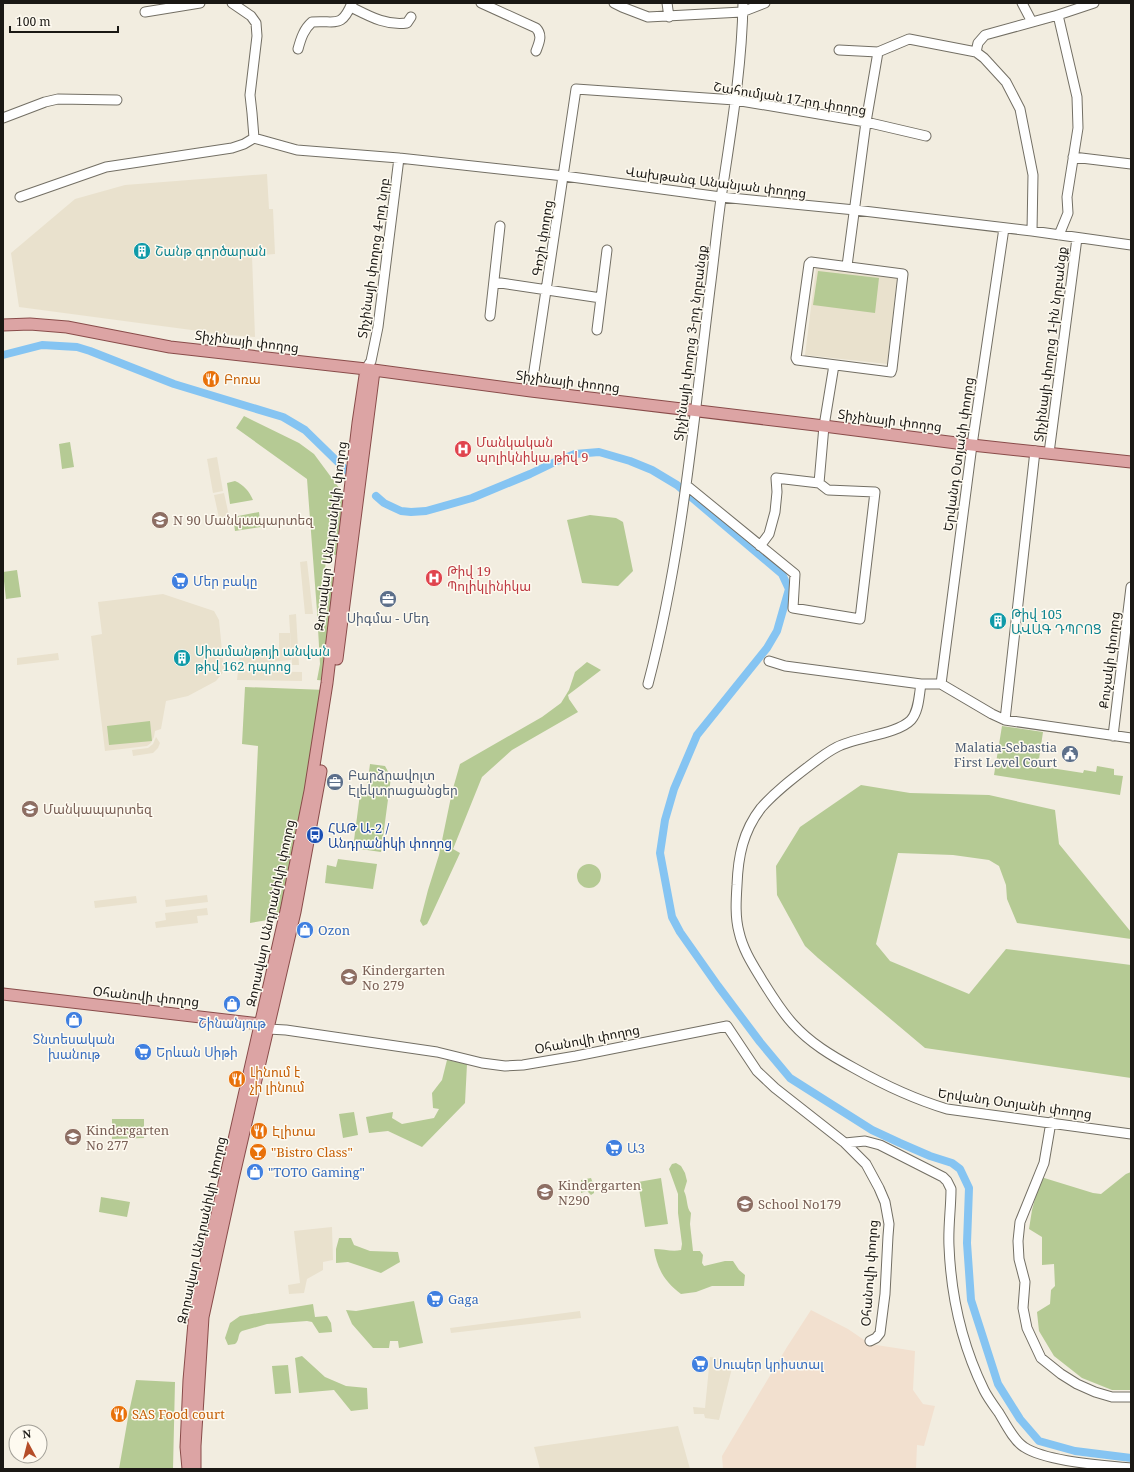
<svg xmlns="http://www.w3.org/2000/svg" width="1134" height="1472" font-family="'Noto Serif','Noto Sans Armenian',serif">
<rect width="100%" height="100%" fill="#f2ede0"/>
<!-- commercial -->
<path fill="#f2e0cf" d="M811 1310 848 1329 870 1344 915 1351 913 1390 923 1404 935 1406 924 1446 917 1445 916 1469H723L722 1456 787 1347Z"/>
<!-- built -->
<path fill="#e9e1cd" d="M267 174 269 209H273L275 254 252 256 255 337 229 335 19 307 11 253 75 199 125 185Z
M816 268 897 278 887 364 805 355Z
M217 457 223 491 213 493 207 459Z
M224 493 229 516 219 518 214 495Z
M307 561 313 614H305L300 562Z
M163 594 214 611 219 620 224 671 216 681 188 696 166 701 161 729 155 731 154 737 151 743 147 746 105 751 91 636 102 634 98 602Z
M296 614 299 665H292L289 615Z
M279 633H290L291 660 239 665V655L279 651Z
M58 653 59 660 17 665V658Z
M238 671 302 672V681L237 680Z
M156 737 160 743 158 748 153 753 133 756 132 750 148 748 153 744Z
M207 895 208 902 166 907 165 900Z
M136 896 137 903 95 908 94 901Z
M207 908 208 915 197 916 198 923 156 928 155 922 166 920 165 913Z
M332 1227 333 1260 323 1262V1270L307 1279 304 1293 289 1294 288 1285 300 1283 294 1231Z
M580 1311 581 1318 451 1333 450 1328Z
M710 1357 723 1359 724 1362 733 1364 719 1420 705 1418 704 1414H694L693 1407 705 1408Z
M678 1426 690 1469H540L534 1447Z"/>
<!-- green -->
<path fill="#b5ca94" d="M818 271 879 278 875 313 813 305Z
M244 416 299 443 314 454 348 500 344 556 327 554 324 576 342 578 329 681 317 680 320 664 317 611 307 479 236 428Z
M70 442 74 467 62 469 59 444Z
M235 481C244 485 249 491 253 500L230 504 227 483Z
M259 512 261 527 235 531 233 517Z
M590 515 616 518 623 522 633 571 618 586 582 583 567 520Z
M17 570 21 597 6 599 3 572Z
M587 662 601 670 568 695 569 699 578 712 512 750 482 777 453 849 460 853 430 918 427 924 423 926 420 921 428 890 439 855 452 792 460 764 542 717 561 703 569 690 575 672Z
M245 687 326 690 280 918 250 923 258 746 242 744Z
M150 721 152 741 109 745 107 726Z
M1002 726 1043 732 1038 766 1083 773 1084 770 1096 772 1097 766 1114 769V775L1123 776 1120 795 994 775Z
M370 764 385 766 391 777 381 852 353 848 360 794 366 795Z
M861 785 910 793 989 795 1055 810 1059 844 1131 932V939L1017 923 1007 899 1006 885 999 866 989 860 953 855 898 853 876 944 890 961 969 994 1006 949 1131 965V1078L925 1048 818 958 805 946 777 895 776 866 800 827Z
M338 859 377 864 373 889 325 883 327 865 336 867Z
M577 876a12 12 0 1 1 24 0a12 12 0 1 1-24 0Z
M447 1060 467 1064 465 1103 422 1147 388 1131 369 1133 366 1117 393 1112 392 1118 402 1124 434 1118 439 1109 433 1108 432 1093 442 1080Z
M354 1112 358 1135 343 1138 339 1114Z
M112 1119H144V1138L112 1139Z
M676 1163 681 1166 685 1173 687 1181 684 1191C688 1199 686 1207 691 1213L690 1224 693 1251H700L703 1255 702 1263 704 1266 725 1261H733L739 1270 745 1275 744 1286H712L696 1292 681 1294C665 1282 657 1269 654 1249 664 1249 672 1252 681 1250L682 1244 678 1213V1194L669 1169 672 1164Z
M1131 1172V1390H1112L1082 1378 1054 1356 1039 1331 1037 1312 1050 1304 1051 1290 1055 1286 1054 1264 1042 1265V1237L1029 1229 1032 1210 1041 1177 1093 1193 1101 1194 1126 1174Z
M591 1178 594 1186V1193L591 1195 587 1191 581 1193V1180Z
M661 1178 668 1224 645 1227 638 1182Z
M101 1197 130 1202 127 1217 99 1212Z
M339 1238H351L354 1245 370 1251 398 1252 400 1262 381 1273 348 1262 336 1263V1249Z
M414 1301 423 1343 399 1348 398 1341H390L389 1348H373L352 1324 346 1310 356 1311Z
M313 1304 315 1317 327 1316 331 1323 332 1332 319 1333 312 1322 307 1321 267 1324 242 1331C237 1334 240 1340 235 1344L228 1345 225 1338 230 1323 240 1316Z
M302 1356 325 1377 346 1386 367 1388 368 1409 351 1411 334 1390 299 1393 295 1358Z
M288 1365 291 1393 275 1394 272 1366Z
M136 1380 175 1382 173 1469H119L129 1412Z"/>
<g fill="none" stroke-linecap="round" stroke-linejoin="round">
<!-- canal -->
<path stroke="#85c4f2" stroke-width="8" d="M3 355 42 345 77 347 90 351 174 384 283 417 305 430 347 471
M376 496 384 503 401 511 411 512 426 511 472 498 530 474 557 461 575 454 599 452 630 461 652 470 677 485 782 574 789 589 777 631 767 648 697 735 674 789 665 820 660 853 672 917 680 932 718 986 760 1042 790 1078 872 1130 900 1143 930 1156 952 1163 960 1169 969 1188 967 1243 971 1300 998 1384 1020 1419 1039 1441 1075 1451 1131 1458"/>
<defs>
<path id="minor" d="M232 3 251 16 256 23 257 36 250 95 252 113 254 138 297 150 399 158 564 176 721 197 855 210 1032 231 1131 245
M481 3 536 28C543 35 539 43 536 51
M614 3 622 7 648 17 742 12 765 3
M667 3 669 17
M1022 3 1032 22
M351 7C369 16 386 26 407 23L411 17
M145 12 200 3
M1058 15 1077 97 1078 128 1067 197 1068 213 1059 235
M298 49C301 38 304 29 312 22 336 20 341 29 352 3
M839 50 878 52 909 39 976 52 984 58 1006 82 1020 109 1033 175 1032 231
M976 52 978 43 985 35 1058 15 1094 3
M3 118 45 102 58 99 117 100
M1073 157 1131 164
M20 197 106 167 232 148 244 144 254 138
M811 262 903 274 892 369 891 372 797 360 796 358 809 264Z
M847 266 866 122 878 52
M494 282 601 298
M490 316 500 226
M597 330 607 250
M366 369 371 361 378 327 399 158
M531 391 576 89 735 100 866 122 926 136
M1049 453 1077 238
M819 483 824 426 834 365
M686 485 795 574 793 608 860 619 875 492 828 490 819 483 776 478 777 492 775 512 769 534 760 546
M769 661 785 666 921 684H941L972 445 1004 228
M648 684C683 552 694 416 711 281 715 249 718 217 723 185 732 125 742 64 743 3
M921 684C919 695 919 711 911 720 898 734 856 737 837 747 827 752 818 759 809 766 792 779 775 792 761 808 743 831 738 857 737 885 736 901 735 917 739 932 743 950 753 965 762 980 772 996 781 1011 793 1024 810 1043 832 1056 854 1068 884 1085 914 1099 947 1109L1131 1134
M941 684 992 714 1005 720 1131 738
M1005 720 1035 451
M1113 736 1131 587
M268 1029 286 1030 437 1052 482 1063 505 1066 523 1065 576 1056 727 1026 757 1071 775 1088 845 1143 866 1164 879 1188 885 1202 889 1224 888 1236 885 1294 880 1333 876 1338 870 1341
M1051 1122 1044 1163 1020 1222 1018 1241 1019 1259 1025 1282 1023 1308 1027 1328 1041 1358 1061 1374 1077 1384 1095 1392 1112 1397H1131
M845 1143 865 1141 880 1145 943 1177 947 1181 951 1189C951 1208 948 1227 949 1246 951 1297 962 1345 984 1390 988 1398 994 1406 999 1413 1005 1423 1014 1441 1024 1447 1047 1462 1103 1465 1131 1468"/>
<path id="major" d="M3 325 30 324 67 327 170 347 366 369 531 391 824 426 972 445 1131 462
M337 659 374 371
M3 994 269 1025
M188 1469 186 1447 189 1380 195 1311 286 911 310 791 327 683 358 423 366 369
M195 1469V1446L203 1317 233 1179 295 912 321 771"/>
</defs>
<!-- minor casing -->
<use href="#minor" stroke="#736f64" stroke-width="11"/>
<!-- major casing -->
<use href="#major" stroke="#894c4a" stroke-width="13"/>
<!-- minor -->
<use href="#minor" stroke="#fff" stroke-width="9"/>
<!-- major -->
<use href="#major" stroke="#dca4a4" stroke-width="11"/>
</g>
<!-- icons -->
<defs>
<symbol id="building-disc" viewBox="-11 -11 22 22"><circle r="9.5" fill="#0f9aa8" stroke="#fefaf0"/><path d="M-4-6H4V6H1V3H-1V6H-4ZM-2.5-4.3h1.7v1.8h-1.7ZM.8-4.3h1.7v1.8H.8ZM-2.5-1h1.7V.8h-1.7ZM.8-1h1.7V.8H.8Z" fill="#fff"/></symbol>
<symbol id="restaurant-disc" viewBox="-11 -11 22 22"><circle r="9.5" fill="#e8710a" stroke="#fefaf0"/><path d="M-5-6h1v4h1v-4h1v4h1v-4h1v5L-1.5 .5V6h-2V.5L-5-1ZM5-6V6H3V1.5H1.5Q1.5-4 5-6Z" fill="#fff"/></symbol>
<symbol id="hospital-disc" viewBox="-11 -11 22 22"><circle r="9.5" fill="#e0444e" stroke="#fefaf0"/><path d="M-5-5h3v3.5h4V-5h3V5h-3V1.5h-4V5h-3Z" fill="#fff"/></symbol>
<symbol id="school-disc" viewBox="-11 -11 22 22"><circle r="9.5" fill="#8d6e63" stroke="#fefaf0"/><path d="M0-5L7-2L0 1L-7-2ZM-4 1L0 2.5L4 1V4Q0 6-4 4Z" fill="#fff"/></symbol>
<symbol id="supermarket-disc" viewBox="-11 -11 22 22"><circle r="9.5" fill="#3f7fe0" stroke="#fefaf0"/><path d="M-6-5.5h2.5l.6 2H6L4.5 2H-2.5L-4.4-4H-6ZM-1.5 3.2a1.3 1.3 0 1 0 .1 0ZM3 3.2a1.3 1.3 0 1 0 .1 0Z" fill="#fff"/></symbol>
<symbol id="office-disc" viewBox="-11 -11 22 22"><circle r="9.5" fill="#5c6f8a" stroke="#fefaf0"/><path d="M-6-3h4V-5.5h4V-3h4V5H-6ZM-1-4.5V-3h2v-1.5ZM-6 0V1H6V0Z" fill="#fff"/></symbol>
<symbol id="civic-disc" viewBox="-11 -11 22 22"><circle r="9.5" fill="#5c6f8a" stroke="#fefaf0"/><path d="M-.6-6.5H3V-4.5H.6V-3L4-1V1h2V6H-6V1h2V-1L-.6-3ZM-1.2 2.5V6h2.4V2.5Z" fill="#fff"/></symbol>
<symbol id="bus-disc" viewBox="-11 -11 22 22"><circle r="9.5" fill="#1a4fb4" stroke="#fefaf0"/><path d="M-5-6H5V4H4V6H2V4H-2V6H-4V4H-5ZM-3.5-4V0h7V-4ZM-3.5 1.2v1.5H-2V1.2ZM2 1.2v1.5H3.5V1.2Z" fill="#fff"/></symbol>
<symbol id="shop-disc" viewBox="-11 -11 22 22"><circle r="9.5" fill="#3f7fe0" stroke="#fefaf0"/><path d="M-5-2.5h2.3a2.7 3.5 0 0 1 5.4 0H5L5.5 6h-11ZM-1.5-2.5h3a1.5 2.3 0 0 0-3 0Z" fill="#fff"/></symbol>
<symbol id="bar-disc" viewBox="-11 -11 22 22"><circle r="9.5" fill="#e8710a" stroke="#fefaf0"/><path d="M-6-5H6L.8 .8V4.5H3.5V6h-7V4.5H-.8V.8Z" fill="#fff"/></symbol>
</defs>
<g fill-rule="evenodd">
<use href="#building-disc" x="132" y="241" width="20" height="20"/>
<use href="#restaurant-disc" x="201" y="369" width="20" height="20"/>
<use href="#hospital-disc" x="453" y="439" width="20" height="20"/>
<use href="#school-disc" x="150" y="510" width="20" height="20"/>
<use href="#hospital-disc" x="424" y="568" width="20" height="20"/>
<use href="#supermarket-disc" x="170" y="571" width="20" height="20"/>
<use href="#office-disc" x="378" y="589" width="20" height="20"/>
<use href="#building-disc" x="988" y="611" width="20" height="20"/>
<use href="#building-disc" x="172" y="648" width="20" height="20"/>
<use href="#civic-disc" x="1060" y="744" width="20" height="20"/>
<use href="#office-disc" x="325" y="772" width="20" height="20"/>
<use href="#school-disc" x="20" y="799" width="20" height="20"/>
<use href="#bus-disc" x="305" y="825" width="20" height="20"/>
<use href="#shop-disc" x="295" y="920" width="20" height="20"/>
<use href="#school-disc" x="339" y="967" width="20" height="20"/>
<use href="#shop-disc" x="222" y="994" width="20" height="20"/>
<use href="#shop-disc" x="64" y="1010" width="20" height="20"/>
<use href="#supermarket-disc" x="133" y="1042" width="20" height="20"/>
<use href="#restaurant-disc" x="227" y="1069" width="20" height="20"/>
<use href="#restaurant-disc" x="249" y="1121" width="20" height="20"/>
<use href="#school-disc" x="63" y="1127" width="20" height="20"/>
<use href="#supermarket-disc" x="604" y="1138" width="20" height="20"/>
<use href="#bar-disc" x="248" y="1142" width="20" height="20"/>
<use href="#shop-disc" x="245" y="1162" width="20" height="20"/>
<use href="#school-disc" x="535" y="1182" width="20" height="20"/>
<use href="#school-disc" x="735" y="1194" width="20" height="20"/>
<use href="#supermarket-disc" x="425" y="1289" width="20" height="20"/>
<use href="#supermarket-disc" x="690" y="1354" width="20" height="20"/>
<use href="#restaurant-disc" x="109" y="1404" width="20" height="20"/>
</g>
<g text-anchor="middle" stroke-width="3" stroke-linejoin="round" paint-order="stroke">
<!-- street labels -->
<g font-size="13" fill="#1a1814" stroke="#fefaf0">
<text transform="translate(790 98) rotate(9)" y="5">Շահումյան 17-րդ փողոց</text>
<text transform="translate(716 182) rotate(7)" y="5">Վախթանգ Անանյան փողոց</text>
<text transform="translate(542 238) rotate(-81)" y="5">Գոշի փողոց</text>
<text transform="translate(373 258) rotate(-82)" y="5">Տիչինայի փողոց 4-րդ նրբ</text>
<text transform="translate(247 341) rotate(7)" y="5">Տիչինայի փողոց</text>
<text transform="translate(690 343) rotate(-83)" y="5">Տիչինայի փողոց 3-րդ նրբանցք</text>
<text transform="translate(1050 344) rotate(-83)" y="5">Տիչինայի փողոց 1-ին նրբանցք</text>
<text transform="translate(568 381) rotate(7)" y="5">Տիչինայի փողոց</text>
<text transform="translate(890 420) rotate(7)" y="5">Տիչինայի փողոց</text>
<text transform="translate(958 454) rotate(-82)" y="5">Երվանդ Օտյանի փողոց</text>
<text transform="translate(330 536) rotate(-83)" y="5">Զորավար Անդրանիկի փողոց</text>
<text transform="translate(1109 660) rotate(-83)" y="5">Քուչակի փողոց</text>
<text transform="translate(270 913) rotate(-78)" y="5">Զորավար Անդրանիկի փողոց</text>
<text transform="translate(146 996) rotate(6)" y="5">Օհանովի փողոց</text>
<text transform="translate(587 1039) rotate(-11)" y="5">Օհանովի փողոց</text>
<text transform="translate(1015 1103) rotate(8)" y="5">Երվանդ Օտյանի փողոց</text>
<text transform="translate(201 1230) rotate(-78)" y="5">Զորավար Անդրանիկի փողոց</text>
<text transform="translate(869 1273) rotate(-86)" y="5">Օհանովի փողոց</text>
</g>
<!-- culture labels -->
<g font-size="13" fill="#0d838f" stroke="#fefaf0" text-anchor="start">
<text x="155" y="256">Շանթ գործարան</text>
<text x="1011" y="619">Թիվ 105<tspan x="1011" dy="15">ԱՎԱԳ ԴՊՐՈՑ</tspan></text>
<text x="195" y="656">Սիամանթոյի անվան<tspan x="195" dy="15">թիվ 162 դպրոց</tspan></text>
</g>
<!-- food labels -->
<g font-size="13" fill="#c56008" stroke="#fefaf0" text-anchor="start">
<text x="224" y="384">Բոռա</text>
<text x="250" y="1077">Լինում է<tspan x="250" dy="15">չի լինում</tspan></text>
<text x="272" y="1136">Էլիտա</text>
<text x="271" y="1157">"Bistro Class"</text>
<text x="132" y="1419">SAS Food court</text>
</g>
<!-- health labels -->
<g font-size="13" fill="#be3a42" stroke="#fefaf0" text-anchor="start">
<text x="476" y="447">Մանկական<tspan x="476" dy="15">պոլիկնիկա թիվ 9</tspan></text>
<text x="447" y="576">Թիվ 19<tspan x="447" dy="15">Պոլիկլինիկա</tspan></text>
</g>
<!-- education labels -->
<g font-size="13" fill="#785e54" stroke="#fefaf0" text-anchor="start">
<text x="173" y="525">N 90 Մանկապարտեզ</text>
<text x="43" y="814">Մանկապարտեզ</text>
<text x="362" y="975">Kindergarten<tspan x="362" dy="15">No 279</tspan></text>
<text x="86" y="1135">Kindergarten<tspan x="86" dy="15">No 277</tspan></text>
<text x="558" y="1190">Kindergarten<tspan x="558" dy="15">N290</tspan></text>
<text x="758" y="1209">School No179</text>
</g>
<!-- shop labels -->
<g font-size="13" fill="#366cbe" stroke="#fefaf0" text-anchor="start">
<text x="193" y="586">Մեր բակը</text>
<text x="318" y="935">Ozon</text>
<text x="232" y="1028" text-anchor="middle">Շինանյութ</text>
<text x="74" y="1044" text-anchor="middle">Տնտեսական<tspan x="74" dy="15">խանութ</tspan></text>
<text x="156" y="1057">Երևան Սիթի</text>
<text x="627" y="1153">Ա3</text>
<text x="268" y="1177">"TOTO Gaming"</text>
<text x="448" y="1304">Gaga</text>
<text x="713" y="1369">Սուպեր կրիստալ</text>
</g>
<!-- service labels -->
<g font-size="13" fill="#4e5e75" stroke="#fefaf0">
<text x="388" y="623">Սիգմա - Մեդ</text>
<text x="1057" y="752" text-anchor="end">Malatia-Sebastia<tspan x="1057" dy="15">First Level Court</tspan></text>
<text x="348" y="780" text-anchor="start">Բարձրավոլտ<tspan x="348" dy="15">Էլեկտրացանցեր</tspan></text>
</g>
<!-- transit labels -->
<g font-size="13" fill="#164399" stroke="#fefaf0" text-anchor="start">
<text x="328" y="833">ՀԱԹ Ա-2 /<tspan x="328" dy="15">Անդրանիկի փողոց</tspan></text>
</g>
</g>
<!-- border -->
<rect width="1134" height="1472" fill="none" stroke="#1a1814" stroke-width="8"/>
<!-- north arrow -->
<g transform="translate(28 1444) rotate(353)"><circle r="19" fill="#fefaf0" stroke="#a3a098"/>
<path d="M0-3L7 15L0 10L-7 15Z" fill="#b54d29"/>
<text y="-6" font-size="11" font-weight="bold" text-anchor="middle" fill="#1a1814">N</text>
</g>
<!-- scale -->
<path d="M10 26v6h108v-6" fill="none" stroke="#1a1814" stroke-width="2"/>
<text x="16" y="26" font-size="12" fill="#1a1814" stroke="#fefaf0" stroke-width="3" paint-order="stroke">100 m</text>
</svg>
